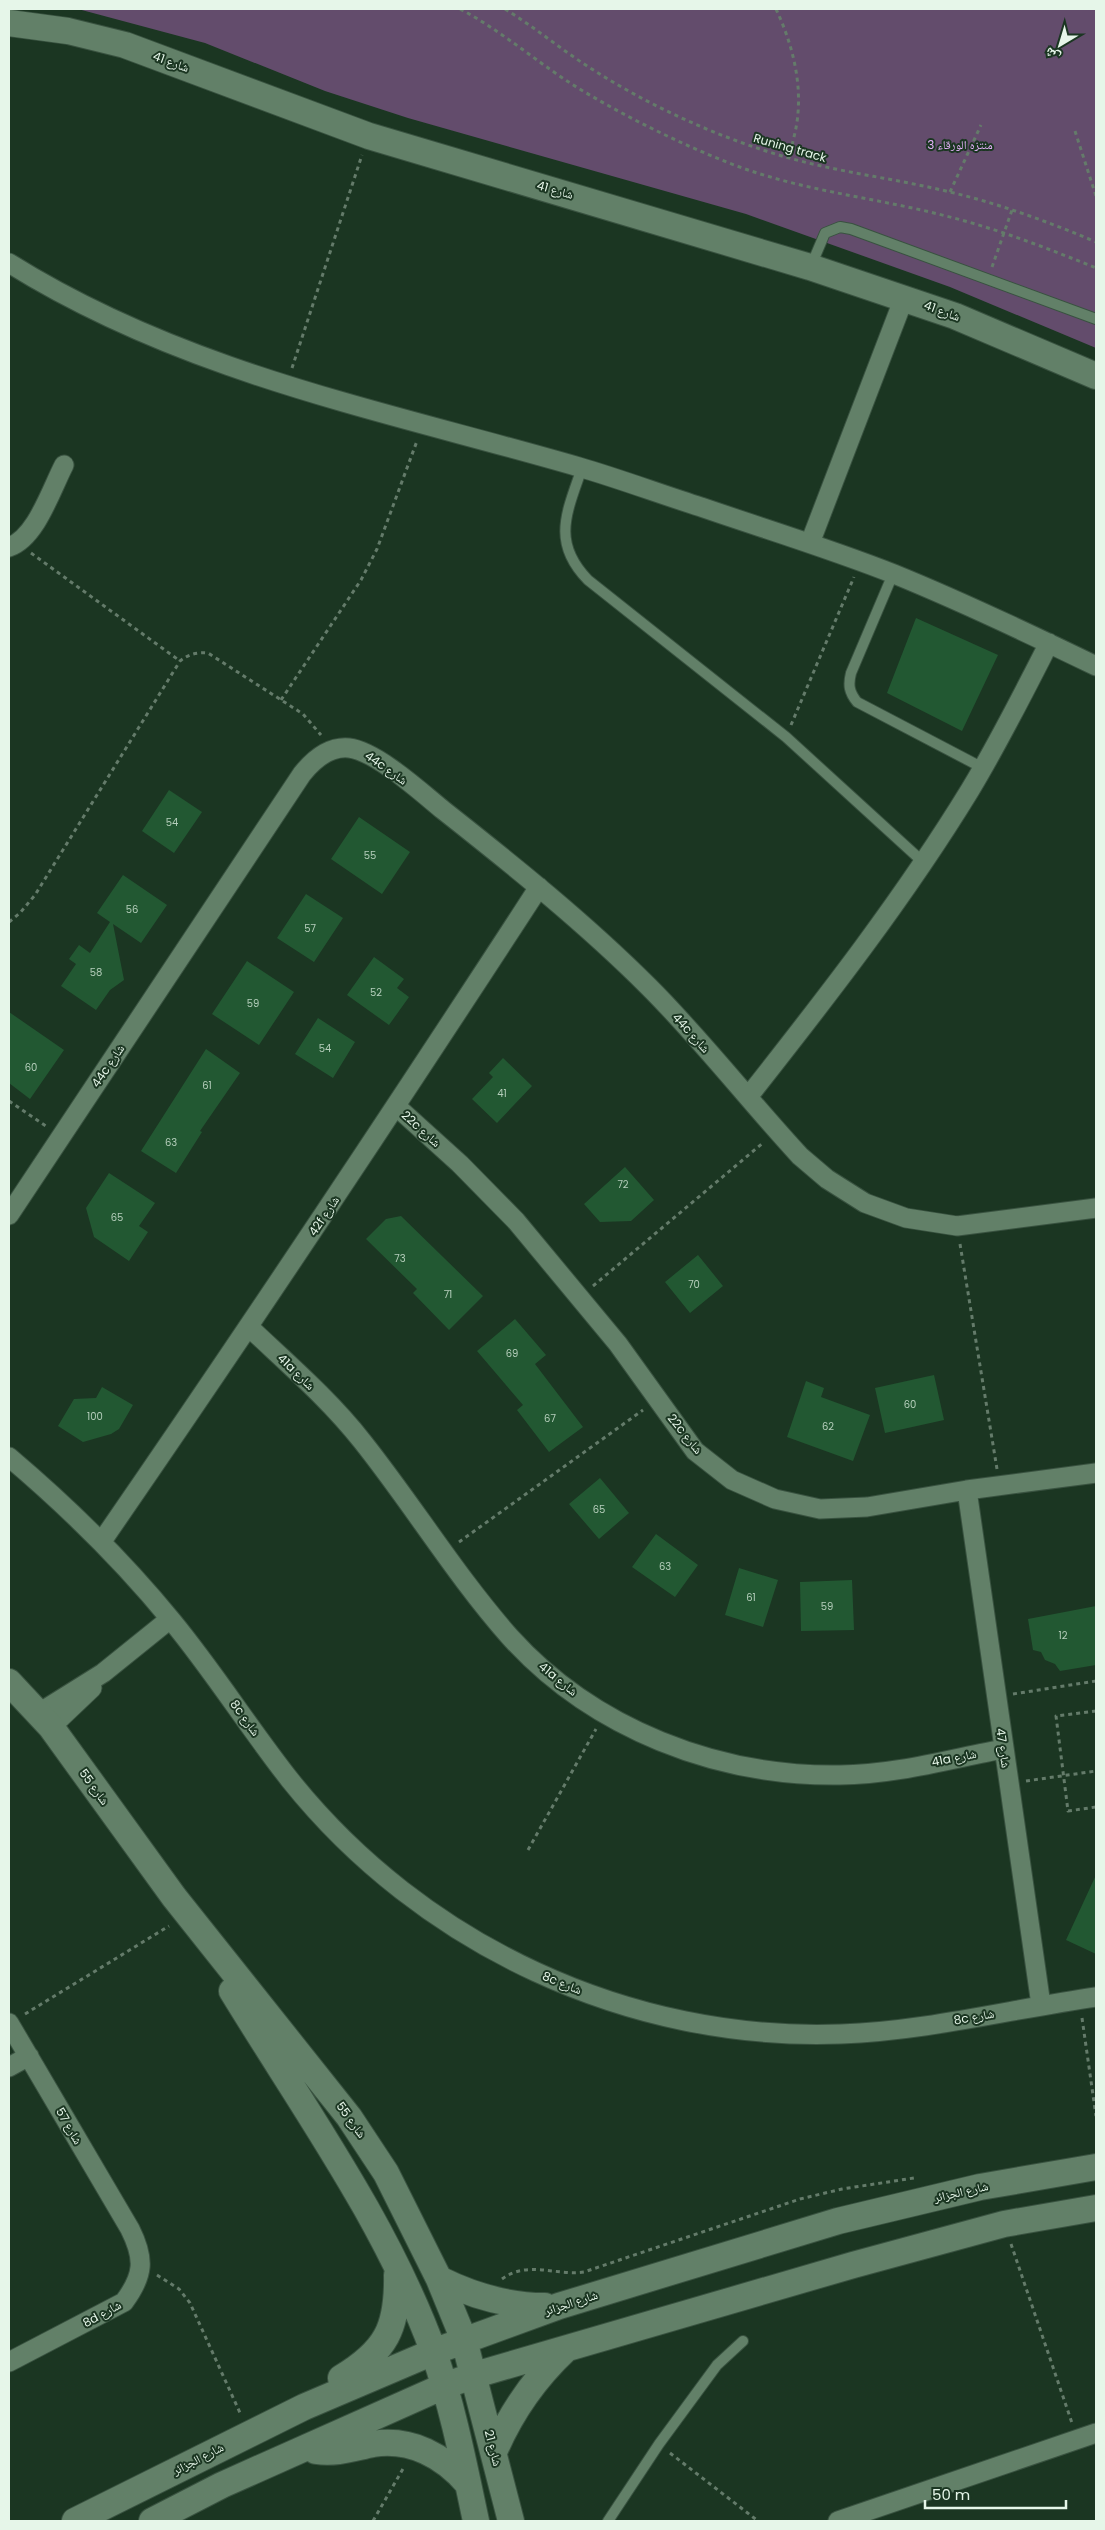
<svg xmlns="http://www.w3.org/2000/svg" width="1105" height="2530" font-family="Poppins,'Noto Naskh Arabic',sans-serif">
<rect width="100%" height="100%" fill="#1b3622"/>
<!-- park -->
<path fill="#634c6c" d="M78 9H1096V348L950 287 746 214 408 118 325 91 205 43Z"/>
<!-- building -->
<path fill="#225832" d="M916 618 998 655 962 731 887 693Z
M169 790 202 812 174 853 142 831Z
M359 817 410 852 382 894 331 859Z
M123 875 167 905 141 943 113 924 124 980 110 990 96 1010 61 986 76 964 69 959 79 945 90 953 110 922 97 913Z
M306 894 343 918 314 962 277 938Z
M374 957 404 979 397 988 409 997 389 1025 347 995Z
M247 961 294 992 259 1045 212 1014Z
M9 1012 64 1050 30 1099 9 1083Z
M318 1018 355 1042 333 1078 295 1054Z
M206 1049 240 1073 200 1131 202 1132 176 1173 141 1151Z
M503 1058 532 1086 497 1123 472 1099 493 1077 489 1073Z
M625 1167 654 1200 631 1221 600 1222 584 1204Z
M109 1173 155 1203 139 1226 148 1232 129 1261 94 1237 86 1208Z
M401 1216 483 1296 449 1330 413 1293 417 1289 366 1239 386 1219Z
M698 1255 723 1286 690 1313 665 1282Z
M515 1319 546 1355 535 1364 583 1427 549 1452 517 1410 523 1405 477 1351Z
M934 1375 944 1420 885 1433 875 1388Z
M806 1381 824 1388 821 1397 870 1415 853 1461 787 1437Z
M102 1387 133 1405 119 1429 111 1434 83 1442 58 1426 74 1399 96 1398Z
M600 1478 629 1513 599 1539 569 1504Z
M656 1534 698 1565 675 1597 632 1567Z
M739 1568 778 1580 763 1627 725 1615Z
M852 1580 854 1630 801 1631 800 1582Z
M1096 1606V1665L1060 1671 1055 1664 1045 1660 1041 1652 1033 1650 1028 1619Z
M1096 1875V1954L1066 1940Z"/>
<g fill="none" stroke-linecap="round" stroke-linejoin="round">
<defs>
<path id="lane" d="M811 266 825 233 840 227 851 229 1096 319
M582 468C567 512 551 542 588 580L786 737 923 862
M893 574 851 673C848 685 849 692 857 702L983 768
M608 2521 659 2444 717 2365 743 2341"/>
<path id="street" d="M9 263C185 373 382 410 579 467 620 479 660 494 701 507 765 529 831 549 894 574 963 602 1030 634 1096 666
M810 543 904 298
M9 547C36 538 51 490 64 465
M748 1097C826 998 904 898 970 790 999 742 1024 692 1049 643
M397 1107 460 1164 516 1221 618 1344 695 1451 732 1480 775 1499 820 1509 867 1507 967 1490 1096 1473
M9 1215 302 774C314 759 329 746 349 748 376 751 421 792 443 810 514 866 585 923 649 987 703 1041 749 1101 800 1156L827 1179 865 1203 906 1218 957 1226 1096 1208
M249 1327C288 1364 329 1399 362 1441 413 1505 456 1576 510 1637 593 1729 718 1777 840 1775 894 1775 950 1759 1003 1749
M9 1457C68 1507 123 1561 172 1621 214 1672 249 1728 290 1780 422 1945 630 2042 841 2034 926 2031 1012 2009 1096 1997
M967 1490 1041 2005
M102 1541C251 1325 396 1107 539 887
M39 1713 103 1673 170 1619
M51 1727 92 1688
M9 2023 130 2229C145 2259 144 2275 124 2302L9 2362
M9 2067 29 2056
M838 2521 1096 2433"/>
<path id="secondary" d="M9 23 68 31 125 45 369 136 810 267 955 316 1096 376
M9 1682 51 1727 174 1897 349 2117 386 2173 439 2279 464 2340 511 2521
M232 1991C304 2109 387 2223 434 2353 453 2408 464 2465 476 2521
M439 2279C473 2296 507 2306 545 2306
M341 2378C386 2351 398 2328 397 2275
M316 2451C337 2454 353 2448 373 2444 411 2438 444 2456 468 2484
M494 2452C511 2412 534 2379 566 2349
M75 2521 304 2407 433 2352 559 2306 838 2221 980 2187 1096 2167
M152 2521 222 2485 444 2386 475 2375 853 2265 1004 2224 1096 2208"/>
</defs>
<!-- lane casing -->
<use href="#lane" stroke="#395240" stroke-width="12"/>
<!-- street casing -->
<use href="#street" stroke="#395240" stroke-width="21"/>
<!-- secondary casing -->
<use href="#secondary" stroke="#395240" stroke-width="28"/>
<!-- path -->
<path stroke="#647b6a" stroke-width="3" stroke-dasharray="4 4" stroke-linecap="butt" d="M460 9C504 32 541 66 583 91 630 119 679 143 729 163 800 191 873 197 946 216 998 229 1047 248 1096 268
M505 9C536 28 564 52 595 71 647 104 707 132 766 151 826 171 889 177 950 192 1000 204 1049 222 1096 242
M776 9C791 41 801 77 798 113 797 128 792 144 789 158
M1075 131 1096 196
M950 192 981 125
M992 267 1012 210
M292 368 362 155
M31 553 180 661
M281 700 361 580 377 549 417 441
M791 725 854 577
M9 922 20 913 35 895 180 661C189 654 197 652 208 653L303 714 321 735
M9 1101 46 1126
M960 1244 997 1469
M593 1286 764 1142
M459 1542 643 1410
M1013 1694 1096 1681
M1096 1711 1056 1716 1068 1811 1096 1807
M1026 1781 1096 1771
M528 1850 596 1729
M25 2014 169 1926
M1082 2018 1096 2116
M1011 2244 1072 2423
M157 2275 179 2289 190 2303 241 2415
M502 2279C527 2260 556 2276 584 2272L800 2199 842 2189 914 2178
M670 2453 758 2521
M373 2521 404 2467"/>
<!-- lane -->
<use href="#lane" stroke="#628068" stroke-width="10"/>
<!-- street -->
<use href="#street" stroke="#628068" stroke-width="19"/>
<!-- secondary -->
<use href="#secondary" stroke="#628068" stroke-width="26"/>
</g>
<g text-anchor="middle" stroke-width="4" stroke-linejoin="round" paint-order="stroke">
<!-- number labels -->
<g font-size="10" fill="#b5cebb">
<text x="172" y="826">54</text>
<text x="370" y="859">55</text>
<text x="132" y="913">56</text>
<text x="310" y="932">57</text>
<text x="96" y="976">58</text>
<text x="376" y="996">52</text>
<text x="253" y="1007">59</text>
<text x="325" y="1052">54</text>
<text x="31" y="1071">60</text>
<text x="207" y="1089">61</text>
<text x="502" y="1097">41</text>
<text x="171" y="1146">63</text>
<text x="623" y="1188">72</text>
<text x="117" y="1221">65</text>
<text x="400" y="1262">73</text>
<text x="694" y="1288">70</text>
<text x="448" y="1298">71</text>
<text x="512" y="1357">69</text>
<text x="910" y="1408">60</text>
<text x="95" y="1420">100</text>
<text x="550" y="1422">67</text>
<text x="828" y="1430">62</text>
<text x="599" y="1513">65</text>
<text x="665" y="1570">63</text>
<text x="751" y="1601">61</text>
<text x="827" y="1610">59</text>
<text x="1063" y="1639">12</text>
</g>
<!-- street labels -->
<g font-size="12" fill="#e6f6e9" stroke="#1b3622">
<text transform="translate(171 62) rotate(20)" y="4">شارع 41</text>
<text transform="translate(790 148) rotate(16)" y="4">Runing track</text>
<text transform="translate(555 190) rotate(16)" y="4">شارع 41</text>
<text transform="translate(942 311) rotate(20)" y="4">شارع 41</text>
<text transform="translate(386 768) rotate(35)" y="4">44c شارع</text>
<text transform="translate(691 1033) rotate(48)" y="4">44c شارع</text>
<text transform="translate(108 1066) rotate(-56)" y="4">44c شارع</text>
<text transform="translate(421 1129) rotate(42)" y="4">22c شارع</text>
<text transform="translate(324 1216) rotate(-56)" y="4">42f شارع</text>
<text transform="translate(296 1372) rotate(44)" y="4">41a شارع</text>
<text transform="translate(685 1434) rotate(51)" y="4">22c شارع</text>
<text transform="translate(558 1679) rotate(39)" y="4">41a شارع</text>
<text transform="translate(245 1718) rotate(54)" y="4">8c شارع</text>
<text transform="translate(1003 1748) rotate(82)" y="4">شارع 47</text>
<text transform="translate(954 1758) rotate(-11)" y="4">41a شارع</text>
<text transform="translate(94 1787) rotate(54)" y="4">شارع 55</text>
<text transform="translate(562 1983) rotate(22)" y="4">8c شارع</text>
<text transform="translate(974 2017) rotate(-10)" y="4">8c شارع</text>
<text transform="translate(351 2120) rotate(54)" y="4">شارع 55</text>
<text transform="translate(69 2126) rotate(60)" y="4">شارع 57</text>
<text transform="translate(961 2192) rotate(-13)" y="4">شارع الجزائر</text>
<text transform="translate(571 2303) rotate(-18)" y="4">شارع الجزائر</text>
<text transform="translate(102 2314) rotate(-29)" y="4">8d شارع</text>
<text transform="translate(493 2448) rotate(75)" y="4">شارع 21</text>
<text transform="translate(198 2459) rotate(-27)" y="4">شارع الجزائر</text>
</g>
<!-- park labels -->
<g font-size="12" fill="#e6b1fb" stroke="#1b3622">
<text x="960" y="149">منتزه الورقاء 3</text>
</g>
</g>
<!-- border -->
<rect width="1105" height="2530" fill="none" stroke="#e6f6e9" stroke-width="20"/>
<!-- north arrow -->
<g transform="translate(1060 45) rotate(218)" stroke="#1b3622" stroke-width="4" paint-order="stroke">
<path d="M0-4L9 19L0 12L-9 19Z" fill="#e6f6e9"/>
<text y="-8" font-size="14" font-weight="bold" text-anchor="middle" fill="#e6f6e9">ش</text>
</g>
<!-- scale -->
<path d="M925 2500v8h141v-8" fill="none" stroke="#e6f6e9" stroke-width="2.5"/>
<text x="932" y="2500" font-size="15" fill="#e6f6e9" stroke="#1b3622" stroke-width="4" paint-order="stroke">50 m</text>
</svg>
